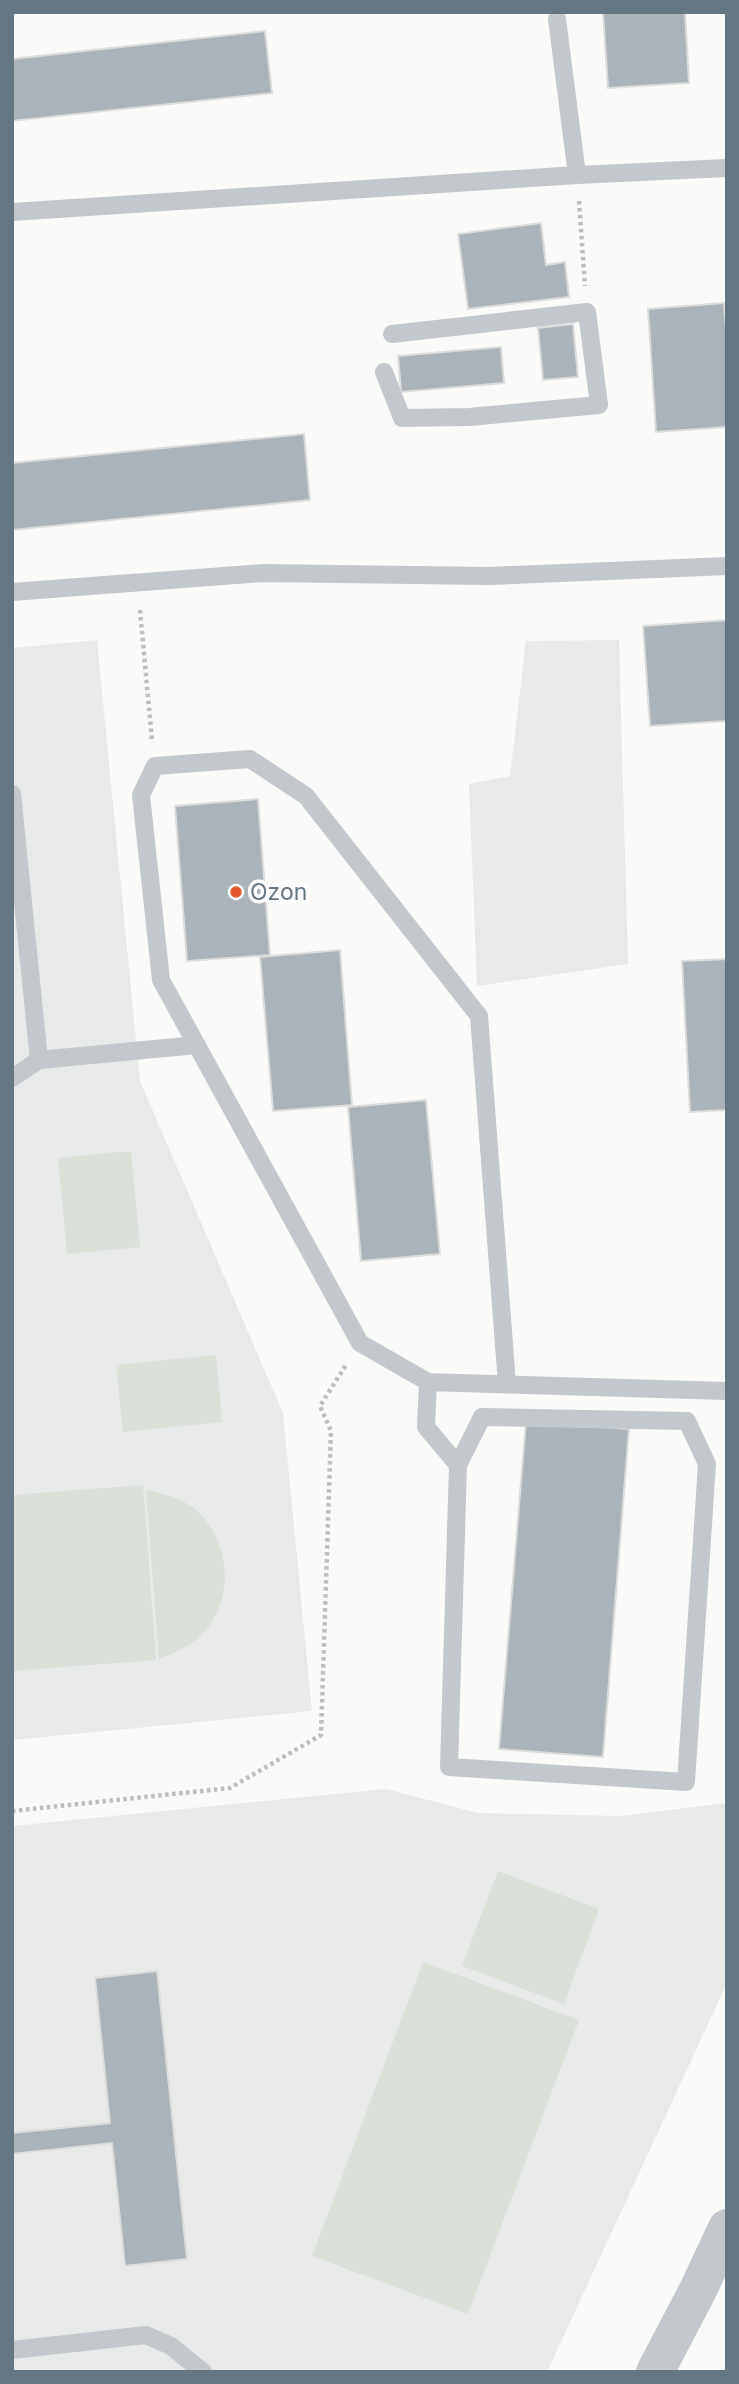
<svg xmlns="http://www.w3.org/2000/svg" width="739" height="2384" font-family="Inter,sans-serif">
<rect width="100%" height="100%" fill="#fafaf8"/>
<!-- built -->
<path fill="#e8e9e9" d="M97 640 140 1081 283 1413 312 1711 12 1740V648Z
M619 640 628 964 477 986 469 784 510 776 526 641Z
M386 1789 478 1813 621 1816 727 1803V1983L547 2372H12V1826Z"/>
<!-- green -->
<path fill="#dadfd7" d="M131 1151 140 1247 67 1254 58 1158Z
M216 1355 222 1422 123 1432 116 1365Z
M143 1485 156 1660 12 1671V1495Z
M146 1490C164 1494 182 1498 196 1510 230 1540 235 1597 205 1631 193 1645 176 1652 159 1659Z
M498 1871 599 1909 564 2004 462 1966Z
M423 1962 579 2020 468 2314 312 2256Z"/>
<!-- building -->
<path fill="#aab3b9" stroke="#dcdcda" stroke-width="2" d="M603 12H685L689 83 608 88Z
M265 31 272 93 12 121V59Z
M541 223 546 265 565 262 569 297 468 309 458 234Z
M724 303 727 342V427L656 432 648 309Z
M573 324 578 377 543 380 538 328Z
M501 347 504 383 401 392 398 356Z
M304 434 310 500 12 530V463Z
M727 620V721L650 726 643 626Z
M258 799 270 955 187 961 175 806Z
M340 950 352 1105 273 1111 260 957Z
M727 959V1110L690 1112 682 961Z
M426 1100 440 1254 361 1261 348 1107Z
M526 1421 629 1429 603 1757 499 1749Z
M157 1971 187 2259 125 2266 112 2143 12 2154V2133L110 2123 95 1978Z"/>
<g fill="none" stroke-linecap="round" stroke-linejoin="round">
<!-- path -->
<path stroke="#bbbfc2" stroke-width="4.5" stroke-dasharray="3.5 3.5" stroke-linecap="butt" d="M579 201 585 286
M140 610 152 740
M12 1811 230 1788 321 1735 331 1431 320 1406 346 1365"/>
<!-- service -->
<path stroke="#c3c8cc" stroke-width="18" d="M557 19 577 175
M12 212 577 175 727 168
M384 372 402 418 469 417 599 405 587 312 392 334
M12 592 263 573 489 576 727 566
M12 794 39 1060
M12 1078 39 1060 197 1045
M428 1382 727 1391
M458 1465 482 1417 687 1421 707 1464 686 1782 449 1767 458 1465 426 1427 428 1382 360 1343 161 980 141 795 155 766 250 759 306 796 479 1016 507 1384
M12 2350 146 2335 171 2346 203 2372"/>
<!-- tertiary -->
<path stroke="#c3c8cc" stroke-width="38" d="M655 2372 698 2290 727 2228"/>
</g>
<!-- markers -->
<circle fill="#e4572e" stroke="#fff" stroke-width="2.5" cx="236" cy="892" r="7"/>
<g text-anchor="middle" stroke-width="7" stroke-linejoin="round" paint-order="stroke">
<!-- poi labels -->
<g font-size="23" fill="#657683" stroke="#fff" text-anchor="start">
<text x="250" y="900">Ozon</text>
</g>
</g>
<!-- border -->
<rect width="739" height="2384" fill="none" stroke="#657683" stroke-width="28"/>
</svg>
